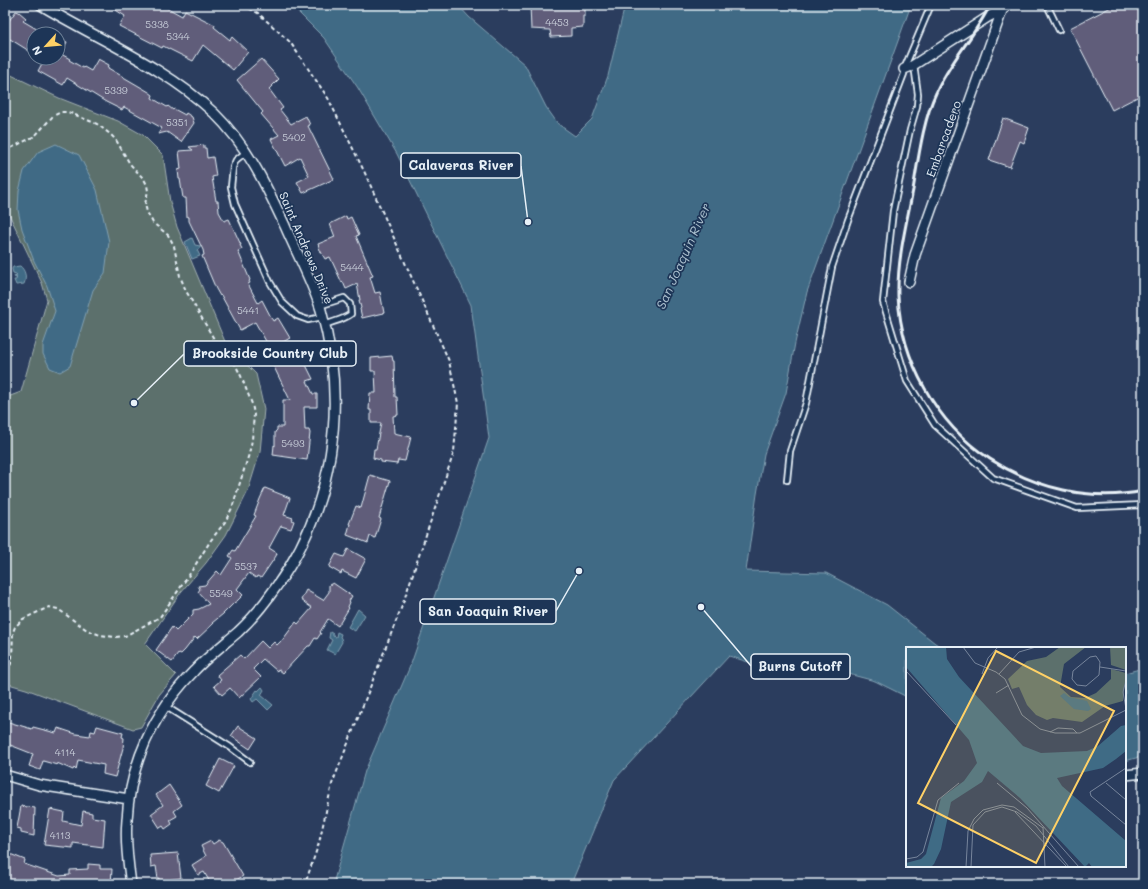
<svg xmlns="http://www.w3.org/2000/svg" width="1148" height="889" font-family="Mali,sans-serif">
<rect width="100%" height="100%" fill="#2b3d5e"/>
<filter id="ink" filterUnits="userSpaceOnUse"><feTurbulence type="fractalNoise" baseFrequency=".025" numOctaves="2"/><feDisplacementMap in="SourceGraphic" scale="8" xChannelSelector="R" yChannelSelector="G"/><feConvolveMatrix kernelMatrix="1 2 1 2 8 2 1 2 1" color-interpolation-filters="sRGB"/></filter>
<g filter="url(#ink)">
<!-- green -->
<path fill="#5c706c" stroke="#a2b0b2" d="M5 72 59 98 118 121 143 135 163 155 170 202 177 227 226 344 256 374 264 409 260 452 248 491 226 535 206 563 181 592 145 644 176 675 159 695 141 727 133 729 26 689 5 683V398L21 392 47 300 42 283 8 212 5 208Z"/>
<!-- water -->
<path fill="#3f6b85" stroke="#83a1b3" d="M289 5H458L469 17 525 65 546 107 558 124 575 136 592 119 608 76 625 5H911L807 292 795 343 786 393 764 454 757 494 746 571 826 573 887 605 935 643 943 648H907V697L875 681 822 667 774 670 729 656 614 780 571 884H333L365 771 411 664 489 438 471 305 397 154 358 88 324 38 299 13Z
M56 144 79 155 97 190 109 242 105 273 93 290 70 366 60 372 50 368 43 354V345L55 311 47 286 34 261 22 229 18 210 19 191 24 171 38 152Z
M192 238 195 245 200 246V248L197 250 200 256 192 259 185 242Z
M20 266C25 270 27 277 24 284L16 285 14 280H16L17 277 15 278 14 276 17 275 16 274 13 273 12 269 13 267Z
M358 609 365 615 355 631 348 627Z
M330 632 333 634V636L336 637 337 632 341 634 340 637 341 638 342 642 335 654 327 650 332 640 329 638Z
M1143 668V756L1125 761V673Z
M262 687 264 690 261 695 273 705 268 710 257 699 253 702 251 699 257 690 258 691Z"/>
<!-- building -->
<path fill="#615d7a" stroke="#e8f1f8" d="M108 5H162L182 16 185 10 215 25 214 27 230 40 232 37 248 52 233 70 203 45 193 61 163 46 162 48 119 26 125 16Z
M530 5H585V16H583V27L571 28V36L551 37 550 30 531 29Z
M1115 5H1143V94L1112 110 1070 28Z
M16 11 19 12 26 18 23 21 45 34H34V54L10 39 5 46V20L8 22Z
M58 37 67 42 61 54 70 59 69 60 83 68 84 67 91 71 98 59 109 65 108 68 149 92 153 95 152 98 167 107 168 106 173 110 174 109 185 115 186 113 192 117 194 123 181 142 167 132 158 134 162 128 124 107 122 110 106 102 67 78 63 85 38 71 45 58H58Z
M261 59 279 79 269 89 283 108 280 110 291 124 306 116 310 125 308 126 334 179 303 193 297 182 309 176 300 157 285 166 271 139 279 135 261 114 263 112 237 80Z
M1003 118 1029 128 1024 143 1020 141 1010 167 989 160Z
M204 145V148H206L207 158 213 157 216 176 212 177 216 201H218L219 212 224 221 229 219 241 245H240L242 249 238 251 250 280 249 281 250 283 248 284 258 303 262 300 273 321 278 318 290 338 271 349 266 348 267 343 255 322 240 330 221 295 220 296 216 289 202 256 204 255 203 250 189 221V217H187L186 198H183L180 179H179L178 170 181 169 179 151 193 150 189 147Z
M346 216 347 219 351 217 359 235 356 236 373 276 370 277 375 293 380 292 384 313 362 318 360 309 361 308 359 300H360L357 284 346 289 343 282 342 283 330 257 325 259 320 250 318 244 335 237 330 224Z
M308 346 313 355 304 361 313 379 307 381 313 394H317V407H304L305 430H309L310 433 307 460 273 455 274 445 275 446V432L277 430V427H283V400H290L273 365Z
M392 356 393 361H394L395 397H397L398 415 393 416 394 433 411 437 405 461 398 460 397 464 381 462V460L373 458 374 449H376L381 423H371V410H369L370 393H376L375 371H371V358Z
M370 475 390 481 379 518 381 519 375 538 370 536 368 543 347 535 350 524H349L356 506 361 508Z
M265 488 290 498 284 515 293 518 292 520 294 521 291 529 281 526 269 548 277 553 276 556 261 578 257 576 256 578 249 573 237 589 243 595 236 602H235L223 614 212 623 213 624 197 639 195 637 185 650 181 654 179 653 172 662 156 650 172 627 176 631 193 614V610L199 609 209 604 198 592 200 589 198 586 205 585 217 571 221 575 232 558 229 556 233 550 235 551 256 516 254 515 260 499Z
M348 549 366 559 356 578 342 571 341 574 329 567 336 554 344 557Z
M333 583 352 596 349 601 350 602 348 607 349 608 338 626 328 619 320 632 321 633 317 639 315 638 310 646H308L283 673 278 669 277 671 263 659 253 669 261 677 239 698 230 688 222 695 214 686 221 680 217 675 240 655 244 659 261 641 268 648 274 642 277 645 281 641V642L296 622 298 624 312 608 301 600 306 590 323 600 329 592V585Z
M5 721 32 729 33 727 56 733 58 728 76 734 90 736 91 731 95 732 97 726 123 733 122 737 124 738 123 748 115 777 103 774 104 765 78 760 76 770 74 768 73 770 57 763V765L43 761 40 770 29 766 33 754 5 743Z
M238 726 257 738 250 749 231 736Z
M220 759 234 766 219 793 206 786Z
M169 785 182 805 174 811 177 816 170 820 172 824 165 829 163 826 160 828 151 814 163 805 156 795Z
M21 806 35 808 34 836 21 833V829L17 828Z
M50 809 64 812 63 821 81 825 83 811 92 813V817L105 819 103 847 73 843V848L44 845Z
M219 840 223 842 243 876 233 882 232 881 226 884H211L204 872 198 875 192 865 206 856 201 846 211 841 213 844Z
M5 852 25 860 24 864 59 876 70 875V870L88 869V864L100 865V869H112L111 884H5Z
M178 853 181 878 159 881V878L158 879 156 866 151 867 150 855Z"/>
<g fill="none" stroke-linecap="round" stroke-linejoin="round">
<defs>
<path id="lane" d="M1047 5 1059 30
M914 65 918 94 917 106 910 130 893 211 883 302 907 381 935 425 993 478 1077 508 1143 505
M246 152 236 160 233 167 231 187 235 204 270 282 282 302 297 316 308 320 322 317
M319 306 344 298 350 304 351 314C343 320 334 321 325 325
M787 480 790 451 806 403 832 267 848 220 904 74V69L931 5
M165 706 230 747 250 762"/>
<path id="street" d="M41 5C99 40 164 66 214 113 247 145 266 185 285 226 297 254 312 281 321 310 348 404 334 507 276 587 265 603 252 619 238 632 223 645 207 657 194 671 154 712 130 763 127 820 125 841 128 863 131 884
M904 69 912 66 988 17 1005 8
M909 282 915 255 1004 5
M5 775 39 785 129 799
M1125 775 1143 773"/>
</defs>
<!-- lane casing -->
<use href="#lane" stroke="#e8f1f8" stroke-width="8"/>
<!-- street casing -->
<use href="#street" stroke="#e8f1f8" stroke-width="12"/>
<!-- path -->
<path stroke="#e8f1f8" stroke-width="2" stroke-dasharray="4 3" stroke-linecap="butt" d="M243 5 258 13 290 42 328 98 364 171 449 361 458 403 454 452 402 606 332 784 319 843 305 884
M5 151 35 136 53 116 61 112H68L97 124 110 134 116 140 130 164 144 179 147 185 148 191 145 204 147 212 153 223 168 235 171 240 174 246 180 276 186 291 214 339 235 364 241 376 252 404 254 414 252 440 249 454 232 508 225 522 211 540 189 575 160 617 125 636 115 637 100 635 87 630 58 609 49 607 23 619 15 627 13 632 12 659 10 667 5 673"/>
<!-- lane -->
<use href="#lane" stroke="#1d3557" stroke-width="4.5"/>
<!-- street -->
<use href="#street" stroke="#1d3557" stroke-width="9"/>
<!-- rail -->
<path stroke="#e8f1f8" stroke-width="3" d="M990 5C975 36 950 61 936 93 923 120 918 161 913 190 906 225 897 261 898 296 901 360 936 424 990 459 1035 488 1090 502 1143 491"/>
</g>
</g>
<g text-anchor="middle" stroke-width="3.5" stroke-linejoin="round" paint-order="stroke">
<!-- number labels -->
<g font-size="10" fill="#c6ccd8">
<text x="557" y="26">4453</text>
<text x="157" y="28">5338</text>
<text x="178" y="40">5344</text>
<text x="116" y="94">5339</text>
<text x="177" y="126">5351</text>
<text x="294" y="141">5402</text>
<text x="352" y="271">5444</text>
<text x="248" y="314">5441</text>
<text x="293" y="447">5493</text>
<text x="246" y="570">5537</text>
<text x="221" y="597">5549</text>
<text x="65" y="756">4114</text>
<text x="60" y="839">4113</text>
</g>
<!-- street labels -->
<g font-size="12" fill="#e8f1f8" stroke="#1d3557">
<text transform="translate(944 139) rotate(-70)" y="4">Embarcadero</text>
<text transform="translate(306 248) rotate(67)" y="4">Saint Andrews Drive</text>
</g>
<!-- water labels -->
<g font-size="13" font-style="italic" fill="#adc2d0" stroke="#1d3557">
<text transform="translate(683 256) rotate(-66)" y="5">San Joaquin River</text>
</g>
</g>
<!-- overview -->
<g transform="translate(906 647)">
<rect width="220" height="220" fill="#2b3d5e"/>
<path d="M154 0H180L158 17 154 40 165 50 179 51 190 46 205 32V22L220 26 217 54 199 59 176 75 147 71 141 73 130 68 121 58 113 40 106 42 102 32 121 14 140 10ZM204 0H220V23L205 18Z" fill="#5c706c"/>
<path d="M0 0H40L41 12 53 30 117 99 135 106 181 104 192 99 215 79 220 78V104L210 112 197 121 151 131 156 139 220 194V220H186L183 216 179 220 114 151 82 124 76 135 45 155 35 202 28 217 25 220H0V216L15 212 20 207 35 151 58 134 71 116 63 93 0 20ZM158 46 163 50 181 54 185 62 182 64 168 62 154 49Z" fill="#3f6b85"/>
<path fill="none" stroke="#77859c" stroke-width="1" d="M57 0 69 16 90 25 99 32 116 68 134 82 149 86H174L220 63M190 9 194 15 193 28 180 39 171 38 166 32 167 24 184 10ZM194 20 220 24M0 24 50 78M76 27 82 11 92 0M93 27 113 5 130 0M220 33 217 45 220 62M90 46 103 38M144 85 152 81 167 82 171 86M220 121 184 145 185 149 220 178M91 136 121 161 173 220M200 136 220 153M109 165 161 220M137 180 139 220M0 212 11 210 17 205 32 153 53 136M60 220 62 184 68 172 77 163 96 158 108 160 137 181M65 220 67 178 79 165 96 160 111 165 130 179 163 220"/>
<path fill="#ffd166" fill-opacity="0.15" stroke="#ffd166" stroke-width="2" d="M90 4 208 64 130 216 12 156Z"/>
<rect width="220" height="220" fill="none" stroke="#e8f1f8" stroke-width="2"/>
</g>
<!-- callouts -->
<path fill="none" stroke="#e8f1f8" stroke-width="1.5" d="M528 222L521 166M134 403L184 354M579 571L556 611M701 607L751 666"/>
<g fill="#e8f1f8" stroke="#1d3557" stroke-width="1.5">
<circle cx="528" cy="222" r="4"/>
<circle cx="134" cy="403" r="4"/>
<circle cx="579" cy="571" r="4"/>
<circle cx="701" cy="607" r="4"/>
</g>
<g fill="#1d3557" stroke="#e8f1f8" stroke-width="1.5">
<rect x="401" y="153" width="120" height="25" rx="4"/>
<rect x="184" y="341" width="172" height="25" rx="4"/>
<rect x="420" y="599" width="136" height="25" rx="4"/>
<rect x="751" y="654" width="99" height="25" rx="4"/>
</g>
<g font-size="13" text-anchor="middle" font-weight="bold" fill="#e8f1f8">
<text x="461" y="170">Calaveras River</text>
<text x="270" y="358">Brookside Country Club</text>
<text x="488" y="616">San Joaquin River</text>
<text x="800" y="671">Burns Cutoff</text>
</g>
<!-- margin -->
<rect width="1148" height="889" fill="none" stroke="#1d3557" stroke-width="20"/>
<rect x="10" y="10" width="1128" height="869" fill="none" stroke="#e8f1f8" stroke-width="1.5" filter="url(#ink)"/>
<!-- north arrow -->
<g transform="translate(46 46) rotate(243)"><circle r="19" fill="#1d3557" stroke="#6e8097"/>
<path d="M0-3L7 15L0 10L-7 15Z" fill="#ffd166"/>
<text y="-6" font-size="11" font-weight="bold" text-anchor="middle" fill="#e8f1f8">N</text>
</g>
</svg>
